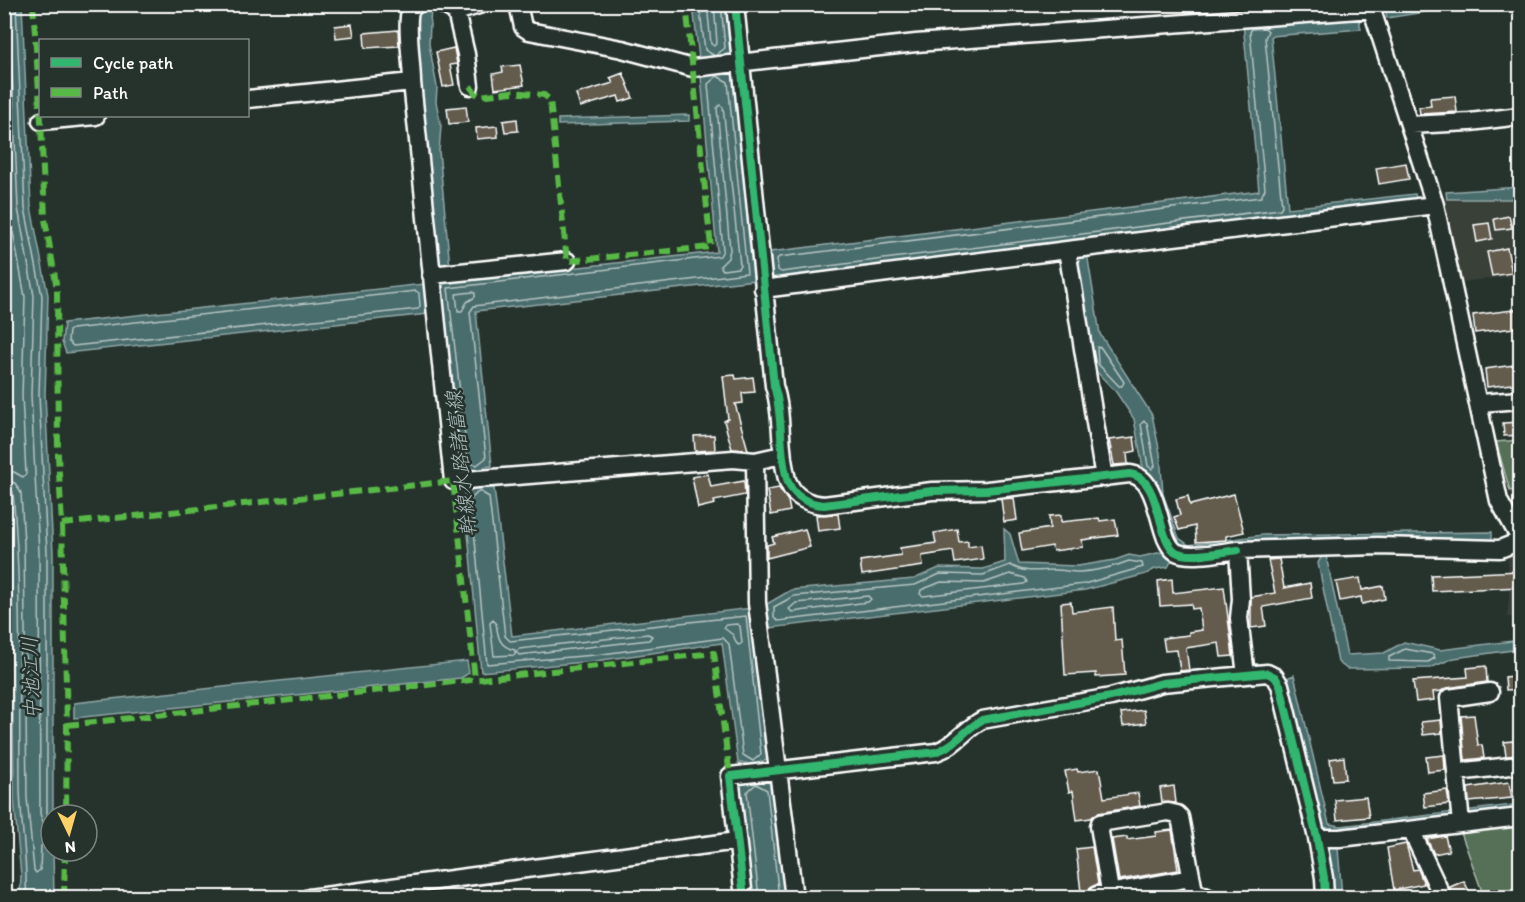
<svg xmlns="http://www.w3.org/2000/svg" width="1525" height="902" font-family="Itim,'Klee One',sans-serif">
<rect width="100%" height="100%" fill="#26332d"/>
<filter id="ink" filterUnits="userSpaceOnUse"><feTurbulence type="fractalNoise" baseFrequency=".0167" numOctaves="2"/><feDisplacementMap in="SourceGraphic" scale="12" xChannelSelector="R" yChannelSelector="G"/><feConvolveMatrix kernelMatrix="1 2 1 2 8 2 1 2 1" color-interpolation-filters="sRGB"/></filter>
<g filter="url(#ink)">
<!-- built -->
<path fill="#393f37" d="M1520 193V275L1462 282 1441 197Z
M1520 489V518L1515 510 1510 491Z
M1508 550 1520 556V618L1507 617 1509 599Z"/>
<!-- green -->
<path fill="#546f56" stroke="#aab7aa" stroke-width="1.5" d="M1520 440V489L1510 491 1496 442Z
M1515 822 1520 839V896L1517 897H1484L1460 830Z"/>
<!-- water -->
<path fill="#486d6c" stroke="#91a7a7" stroke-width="1.5" d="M4 5H22L31 207 48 295 45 395 53 553V815H51V851H53L54 897H20L21 876 14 799 11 544 4 452Z
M693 5H727L732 56 722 58 724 74 733 73 755 280 476 311 492 466 484 467 486 488H494L512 636 752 608 769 760 761 761 763 781H772L785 897H753L740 785 749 783 746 763H738L722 643 595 661 481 672 464 491 472 490 471 468 462 469 440 282 717 252 701 77 710 75 709 59H699Z
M1389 5V4L1470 5 1387 18 1384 5Z
M431 6 429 44 437 87 436 102 441 126 439 151 450 267 437 269 416 52 415 15 424 7Z
M1358 15 1361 29 1271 36 1288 208 1415 194 1417 200 772 279 770 252 1259 191 1243 23Z
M689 115V121L558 125V119Z
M1520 187V199H1447L1446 192Z
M1087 253 1100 334 1152 415 1160 453 1163 494 1179 538 1189 545 1263 535 1492 532V540L1326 542V556L1347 655 1384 653 1404 642 1440 650 1520 640V649L1454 658 1430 668 1347 669 1338 662 1318 563 1322 556V543L1184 550 1177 546 1168 556 1172 560 1168 567 1155 569 1146 574 1085 590 770 628 767 604 791 590 914 579 939 568 983 569 1005 562 1004 529 1010 534 1019 564 1078 566 1115 560 1129 555 1140 557 1162 552 1165 553 1174 543 1157 496 1143 468 1134 419 1116 392 1092 367 1075 255Z
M424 284 428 314 66 353 62 342 64 323Z
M467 661 469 673 461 678 74 718V703Z
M1294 675 1329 824 1341 826 1520 804V811L1335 844 1338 848 1342 897H1332L1326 846 1329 831 1323 828 1287 678Z"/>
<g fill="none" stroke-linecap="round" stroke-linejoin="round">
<!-- shore -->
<path stroke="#b6c5c4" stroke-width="1.5" d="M9 4 18 208 34 296 31 395 39 553 40 814 43 822 51 828
M16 4 25 208 42 296 39 395 47 553V813L51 820
M699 4 705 50 715 56 725 48 721 4
M707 4 711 44 714 46 717 43 714 4
M1265 28 1268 31 1265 38 1282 206 1280 209 781 272 778 270 777 259 779 257 1261 197 1265 189 1250 32 1252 29Z
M717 76 728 82 747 273 474 306 470 312 486 458 477 465 468 462 448 288 720 256 723 250 708 84Z
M720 105 723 107 740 265 738 268 723 270 720 266 728 258 730 250 717 108Z
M4 115 9 210 25 297 22 396 26 474 23 477 14 472 4 471
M416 291 419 293 420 306 418 309 73 346 68 341 69 331 72 329Z
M473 292 475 293V297L467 302 462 311H458L456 294Z
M1097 347 1101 348 1124 382 1122 386H1119L1098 364Z
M1144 421 1147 423 1155 466 1152 469 1148 466 1141 424Z
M4 480 15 483 21 493 24 543 27 798 34 870 36 873 40 870 41 846 51 838
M4 487 10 488 13 493C22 589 19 687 20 784 20 822 28 860 26 898
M478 492H481L489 497 505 636 510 641 746 616 761 754 753 761 743 755 729 644 723 638 595 655 487 664 471 499Z
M1129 561 1142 563 1143 567 1084 584 778 621 774 618V607L794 596 915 585 940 574 983 575 1010 565C1025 574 1039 570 1056 570 1063 570 1071 572 1079 572 1096 571 1114 567 1129 561Z
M1010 574 1025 578 1027 582 1024 584 923 596 920 594 921 590 941 582 984 583Z
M868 596 871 599 868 602 792 612 789 609 796 603Z
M493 620 496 623C498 637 499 647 515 650V655L494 656 490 623Z
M737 624 740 626 742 643 739 645 737 644 733 635 724 628 726 625Z
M648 634 652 636 649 640 519 655 516 652 519 649Z
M1405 649 1433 654 1435 658 1428 662 1389 661V657Z
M759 898 747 792 756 784 767 790 779 898"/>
</g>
<!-- building -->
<path fill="#645c4e" stroke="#fff" stroke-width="1.5" d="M352 24 354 36 336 38 335 26Z
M398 30 399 46 365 48 364 33Z
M454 48 457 64 450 65 454 85 443 87 436 52Z
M520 65 524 85 495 89 493 74 503 72 502 67Z
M623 73 633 98 620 102 618 96 580 107 576 94 613 83 610 78Z
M1455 96 1457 112 1420 114 1419 107 1431 106 1430 98Z
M466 106 468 122 449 124 447 108Z
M517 119 518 131 505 132 503 121Z
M497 126 498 137 477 139 476 128Z
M1406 163 1409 179 1379 184 1376 168Z
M1509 216 1512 228 1496 230 1494 219Z
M1489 223 1492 239 1477 242 1474 225Z
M1507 248 1512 273 1492 276 1487 252Z
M1521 309V327L1475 333 1473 315Z
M1521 364V383L1487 387 1485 369Z
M735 375 736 379 753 377 755 392 742 393 743 403 735 404 748 450 732 449 724 421 728 419 723 376Z
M1521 422V435L1504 436 1503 423Z
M714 435 715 450 695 451 694 436Z
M1134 437 1136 451 1127 453 1128 464 1114 465 1109 440Z
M708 474 711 487 744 481 745 495 714 501 715 504 698 508 692 477Z
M779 488 788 501 790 511 771 515 767 490Z
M1234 494 1244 532 1226 536V540L1196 542 1195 526 1179 530 1174 517 1180 515 1176 499 1188 496 1190 505Z
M1014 498 1017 520 1004 522 1001 499Z
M838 514 840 528 818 531 816 515Z
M1061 515V522L1099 518 1100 521 1115 519 1118 535 1082 540 1083 547 1053 551 1052 546 1022 551 1019 533 1050 528 1049 516Z
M805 529 810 547 767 558V545L774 543 772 537Z
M957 529 959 542 968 541V547L981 545 983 559 955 563 953 551 922 556 923 566 862 575 860 561 901 555 900 548 936 543 934 533Z
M1279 559 1284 588 1310 583 1312 598 1263 607 1266 626 1251 628V597L1275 593 1268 560Z
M1521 571V587L1432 591 1431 575Z
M1360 578 1362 590 1383 586 1385 599 1362 604 1361 597 1340 601 1336 582Z
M1172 579 1173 593 1224 587 1233 656 1221 657 1219 643 1186 648 1189 670 1180 671 1177 650 1165 651 1163 638 1189 635V632L1202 630 1199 608 1192 609 1191 604 1160 606 1158 581Z
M1071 602 1072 612 1113 607 1115 641 1122 640 1125 675 1096 677V673L1065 675 1061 603Z
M1486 666 1487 682 1447 688 1441 691 1433 692 1434 700 1416 702 1413 681 1468 677 1467 668Z
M1521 675V689L1506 690 1505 677Z
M1144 710 1146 723 1123 726 1121 713Z
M1474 715 1478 745H1482L1484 758 1465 760 1461 716Z
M1441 720 1442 733 1423 735 1421 722Z
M1521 740V755L1506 756 1504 742Z
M1444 755 1445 770 1428 772 1426 757Z
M1344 757 1346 779 1333 780 1330 759Z
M1077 769 1078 772 1099 769 1104 798 1138 793 1140 806 1098 813 1091 818 1077 820 1073 791 1069 792 1065 771Z
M1509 782 1512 798 1469 802 1468 788Z
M1174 786 1176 803 1162 802 1160 788Z
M1447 790 1449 804 1425 807 1423 793Z
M1366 797 1369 817 1337 820 1335 800Z
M1172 830 1178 870 1119 880 1112 839 1127 837V840L1156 836V832Z
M1445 836 1449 851 1434 854 1427 839Z
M1406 844 1413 870 1418 869 1424 884 1394 890 1387 848Z
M1092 847 1098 884 1091 887 1088 891 1081 892 1076 849Z
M1464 881 1472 897H1453L1450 887Z"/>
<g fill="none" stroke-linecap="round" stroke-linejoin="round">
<defs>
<path id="minor" d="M417 4C413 7 412 7 410 11 406 25 412 65 412 82L453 481 733 459 755 461
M442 4 456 12 482 4
M518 4 523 27 529 31 622 49 693 68 916 43 1372 9
M735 4 774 386C783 413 779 443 785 470 786 475 787 481 789 484 795 498 810 504 824 505L932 491 987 490 1130 474C1162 478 1156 540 1176 552 1189 559 1223 552 1238 550
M1370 4 1435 205 1499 501 1520 539
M456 12 466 54 470 86
M248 99 412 82
M41 121 96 116
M1410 125 1470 122 1520 116
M1067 250 1104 478
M431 275 567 261
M763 289 1067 250 1435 205
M1480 403 1520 400
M782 455 755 461 757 603 794 898
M1246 675 1239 618 1241 599 1238 550 1378 546 1500 549 1520 541
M1456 772 1520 765
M1461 824 1449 698 1490 692
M1411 830 1443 898
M1317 838H1340L1520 817
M1110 891 1099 826 1100 823 1168 812 1177 814 1180 817 1193 886 1195 892 1209 898
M1097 895 1191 878
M309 898 737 841
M744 898 730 776 936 752C955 746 965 729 982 720L1111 697 1162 683 1267 673 1275 677 1280 685 1317 838 1324 878 1325 898"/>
</defs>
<!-- minor casing -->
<use href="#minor" stroke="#fff" stroke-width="21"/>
<!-- minor -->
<use href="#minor" stroke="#26332d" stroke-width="16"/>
<!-- quiet -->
<path stroke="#58b947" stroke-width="6" stroke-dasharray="12 6" stroke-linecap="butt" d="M33 4 41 121 45 219 57 289 58 456 62 524 67 725 66 815
M470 86 475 93 480 96 511 92 544 95 550 100 567 261 711 247 686 4
M62 524 453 481 475 679
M67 725 714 653 730 776
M64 898 65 851"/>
<defs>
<path id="cycleway" d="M735 4 774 386C783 413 779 443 785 470 786 475 787 481 789 484 795 498 810 504 824 505L932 491 987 490 1130 474C1162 478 1156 540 1176 552 1189 559 1223 552 1238 550
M744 898 730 776 936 752C955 746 965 729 982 720L1111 697 1162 683 1267 673 1275 677 1280 685 1317 838 1324 878 1325 898"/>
</defs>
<!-- cycleway casing -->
<use href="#cycleway" stroke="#26332d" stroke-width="11"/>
<!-- cycleway -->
<use href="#cycleway" stroke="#33b770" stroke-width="8"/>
</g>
</g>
<g text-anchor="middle" stroke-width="5" stroke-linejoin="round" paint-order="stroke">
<!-- water labels -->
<g font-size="21" font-style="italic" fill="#adbdbd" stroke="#26332d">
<text transform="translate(461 464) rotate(-96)" y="7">幹線水路諸富線</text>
<text transform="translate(31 678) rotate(-92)" y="7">中池江川</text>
</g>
</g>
<!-- margin -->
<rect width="1525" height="902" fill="none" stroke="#26332d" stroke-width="24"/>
<rect x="12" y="12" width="1501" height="878" fill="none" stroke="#fff" stroke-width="2" filter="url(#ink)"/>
<!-- legend -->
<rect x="39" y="39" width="210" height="78" fill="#26332d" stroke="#7d8581" stroke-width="1.5"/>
<rect x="51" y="58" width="30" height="9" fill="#33b770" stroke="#7d8581" stroke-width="1.5"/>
<text x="93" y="69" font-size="18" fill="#ffffff">Cycle path</text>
<rect x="51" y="88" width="30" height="9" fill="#58b947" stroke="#7d8581" stroke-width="1.5"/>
<text x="93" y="99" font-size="18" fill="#ffffff">Path</text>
<!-- north arrow -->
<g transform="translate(69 833) rotate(175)"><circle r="28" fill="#26332d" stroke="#7d8581" stroke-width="1.5"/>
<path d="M0-4.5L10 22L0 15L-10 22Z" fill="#ffd166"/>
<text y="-9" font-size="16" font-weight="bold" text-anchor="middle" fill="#ffffff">N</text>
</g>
</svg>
